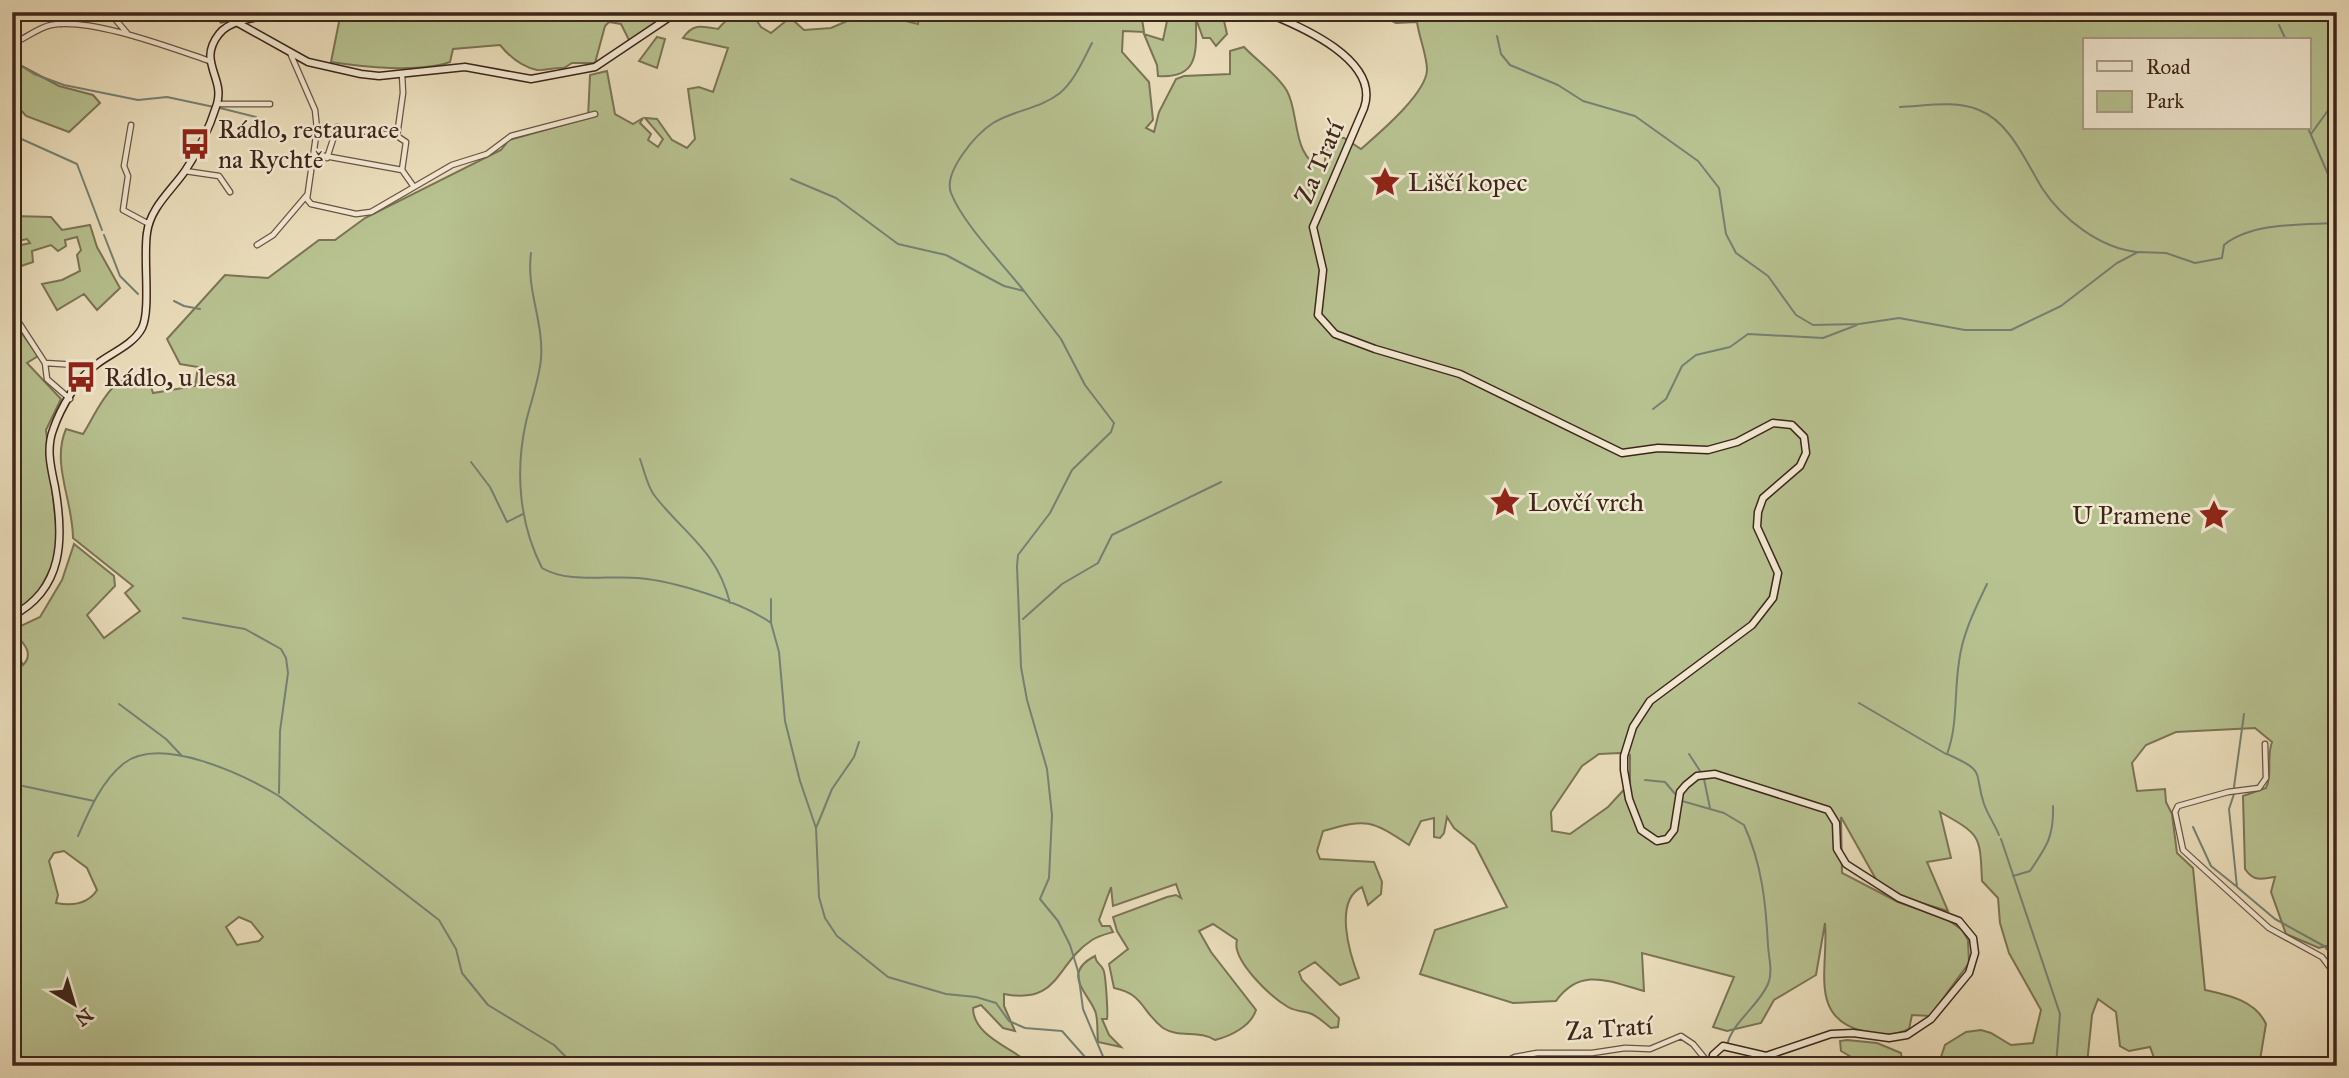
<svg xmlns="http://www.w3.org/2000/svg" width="2349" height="1078" font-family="'IM FELL Great Primer',serif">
<rect width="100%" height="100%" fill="#ecdfbd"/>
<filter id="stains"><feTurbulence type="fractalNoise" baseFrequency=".00286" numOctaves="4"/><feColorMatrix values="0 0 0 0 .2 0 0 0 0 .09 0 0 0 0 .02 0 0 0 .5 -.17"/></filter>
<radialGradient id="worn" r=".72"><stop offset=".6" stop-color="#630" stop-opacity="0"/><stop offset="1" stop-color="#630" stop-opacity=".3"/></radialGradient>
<!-- green -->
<path fill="#b8c291" stroke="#7b7456" stroke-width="2" fill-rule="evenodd" d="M341 12H673L630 42 621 24 609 22 605 26 595 63H572L564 68C555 67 545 71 537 70 522 67 509 56 500 45L453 49 450 62C419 73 363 67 331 62Z
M868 12 918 24 919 12H1141L1144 32 1123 31 1122 52 1149 82 1153 120 1146 128 1154 132 1159 112 1176 79 1184 76 1230 74V51L1244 47C1256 60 1278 75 1287 91 1300 114 1291 159 1324 168L1328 137 1344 138 1361 149C1378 134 1426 94 1427 70 1427 56 1419 37 1417 22L1396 23 1373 12H2337V943L2319 948 2286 934 2271 892 2275 877C2260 879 2254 882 2245 869L2243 796 2266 788C2273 774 2266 758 2272 742L2255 728 2176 732 2146 745 2132 763 2137 791 2165 789 2166 802 2172 814 2177 853 2193 868 2205 990C2227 995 2255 1000 2266 1024L2259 1066H2157L2150 1047 2129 1051 2120 1046 2116 1012 2098 999 2092 1015 2087 1064 1938 1066 1945 1045 1966 1032 1981 1030 1991 1033 2011 1045 2033 1043 2041 1010 2009 953 2000 923 1998 898 1982 881C1980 835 1981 835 1940 812L1951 858 1927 862 1948 911 1901 897 1877 881 1841 817 1842 873 1898 902 1947 919 1962 930 1968 940 1969 963 1930 1016 1912 1015 1909 1029C1895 1036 1881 1036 1866 1032 1807 1019 1829 968 1825 923L1816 975 1774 1000 1761 1023 1727 1031 1713 1027 1734 977 1642 953 1644 991C1610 982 1581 966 1556 1001L1513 1003 1420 974 1435 930 1507 907 1475 845 1454 828 1447 817 1444 833 1440 838 1434 837V818L1421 821 1409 845C1371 820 1367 818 1323 831L1317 851 1320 859 1374 862 1382 882 1381 894 1368 905 1362 887C1333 901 1350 955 1359 978L1340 985 1315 962 1299 972 1302 980 1339 1018 1338 1027 1331 1028C1324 1023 1317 1015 1309 1013 1301 1011 1295 1011 1288 1007 1271 997 1231 960 1237 940L1213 924 1199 931 1211 952 1256 1010C1251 1026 1231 1036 1215 1040 1200 1030 1178 1038 1163 1028 1141 1011 1144 994 1114 988L1109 964 1128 949 1117 931 1113 917 1167 897 1176 895 1181 898 1176 884 1113 906 1111 887 1099 920 1102 926H1110L1113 932C1106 934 1098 936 1092 940 1055 964 1060 1005 1004 994V1006L1015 1031 1003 1028 981 1005 973 1008C973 1037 1016 1049 1032 1066 1014 1066 962 1061 948 1066H12V643L23 665C36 652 20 640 12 630L40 617 62 580 74 544 114 576 115 586 87 615 104 638 140 611 125 593 133 586 73 538C73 501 51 464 66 429L83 434C99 409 113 366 149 380L153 393 195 386 198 367 180 364 167 339 225 275 268 278 319 240H335L365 218 501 150 509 140 588 118 590 75 607 71 615 114 633 124 643 118 640 123 651 134 648 140 658 147 663 139 645 118 657 119 672 140 687 148 695 139 688 89 699 87 713 92 728 48 683 38C693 23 702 26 718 29 728 17 737 12 753 15L761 27 771 33 787 20 794 21 804 30 831 28ZM2085 40H2309V128H2085ZM1620 753 1630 755V783L1608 807 1570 834 1552 831 1551 812 1582 766 1599 754ZM64 851 87 868 97 890C88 904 72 906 56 903L58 895 49 861 54 853ZM239 917 251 922 263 937 259 941 237 945 226 927Z
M1175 12H1222L1227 34 1216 46 1210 38H1203L1196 19C1196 51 1200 79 1158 76L1157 65 1144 34 1163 40 1167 21 1192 14Z
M657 37 665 39 657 68 639 61Z
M20 65 59 86 93 95 100 103 69 132 26 116 12 100V77Z
M12 216 51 217 62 230 90 225 97 247 120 288 97 310 84 294 57 310 42 284 62 280 80 271 77 255 81 250 77 237 65 240 66 246 58 251 51 245 32 251 33 262 12 269V247L30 243 27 239 12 242Z
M12 319 38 356 27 363 61 399 46 430 57 535 55 560 38 593 21 609 12 612Z
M1095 956C1096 964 1100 963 1103 969 1106 973 1108 1016 1107 1019H1102L1109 1035 1121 1047 1098 1042C1097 1033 1098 1022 1096 1014 1093 997 1058 975 1095 956Z
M1847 1040 1877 1043 1901 1053 1903 1066H1867L1841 1051 1840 1041Z"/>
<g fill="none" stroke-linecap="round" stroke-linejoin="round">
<!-- stream -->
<path stroke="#758173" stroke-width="2" d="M2279 25 2286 40
M1497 36 1501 54 1510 65 1558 85 1583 101 1635 116 1698 161 1719 188 1726 234 1736 253 1768 276 1796 315 1813 325 1859 324 1899 318 1965 330H2011L2061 306 2117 263 2138 252 2166 253 2195 263 2222 258 2224 245C2252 222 2302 225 2337 223
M12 60 34 74 64 85 138 100 167 97 214 107
M1900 107C1926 106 1955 100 1979 110 2010 122 2026 162 2042 188 2062 219 2100 248 2137 252
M220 108 256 117
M2308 128 2337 195
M2311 134 2337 98
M17 137 77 164 102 230
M791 179 836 198 898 244 946 255 1004 286 1024 291 1061 339 1085 385 1114 423 1111 432 1072 470 1050 513 1018 555 1017 566 1021 667 1027 700 1047 769 1052 815 1049 878 1040 899 1058 921 1070 945 1078 971 1083 1009 1107 1066
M104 235 120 276 138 294
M531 253C526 290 544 322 541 359 539 380 531 401 526 422 515 471 519 523 542 568 569 584 608 575 638 578 674 581 742 602 771 623L779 652 785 721 800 781 816 828 819 897 825 918 837 936 888 977 946 994 976 997 996 1003 1009 1021 1025 1028 1062 1031 1093 1066
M1024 291C1003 264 963 224 951 193 943 172 976 134 993 123 1014 110 1040 109 1060 93 1075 80 1083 60 1092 43
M174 301 184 306 200 309
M1653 409 1666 399 1682 366 1696 355 1730 347 1748 334 1823 338 1857 325
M640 459C644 470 647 485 654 495 684 534 717 550 730 603
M471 462 490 487 507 522 523 514
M1987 584C1975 609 1962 635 1959 662 1954 693 1958 725 1947 754 1987 772 1973 770 1984 804 1988 815 1995 825 1999 835
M771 599V623
M183 618 245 629 281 649 286 658 288 673 280 731 279 793
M1023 619 1062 584 1098 563 1112 535 1221 482
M1859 703 1946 754
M119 704 166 739 182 756
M1689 754 1702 774
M1704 779 1710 808
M1645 780 1665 782 1676 795
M23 786 94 801
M2234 787 2244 714
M2234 794 2229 809 2237 887 2275 919 2324 946 2337 960
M1682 801 1724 813 1744 825C1762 864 1766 904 1768 946 1769 959 1773 972 1768 984 1758 1007 1731 1023 1727 1046
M2193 827 2211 866 2236 886
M816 828 832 789 854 757 859 742
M78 836C89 811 101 782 123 764 160 734 244 775 279 796L439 920 456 949 462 973 488 1005 554 1045 575 1066
M2001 839 2060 1014 2056 1066
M2013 876 2030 871C2047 846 2054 836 2053 806
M2330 951 2333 914 2337 908"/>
<defs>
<path id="street" d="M109 12 127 33
M199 12 237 22
M221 12 222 20
M61 24 67 12
M12 44C25 39 37 28 51 25 90 17 171 48 210 61
M291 55 315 110 317 129 307 199 311 204 356 214 371 212 452 165 487 154 511 136 595 114
M217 104H270
M131 125 124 166 128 176 123 210 149 224
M397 136 403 93 402 74
M314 154 402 170
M327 158 337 127 397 136 406 142 402 170 414 187
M185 171 219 176 230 192
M257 245 273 235 307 195
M12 312 45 363 47 379 70 399
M45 363 93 366
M2265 744 2266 778 2259 788 2228 792 2178 806 2175 812 2183 850 2269 928 2322 957 2337 977
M2101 1060 2103 1066
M1497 1066 1515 1057 1537 1053H1592L1625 1048 1650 1049 1681 1036 1693 1044 1711 1066"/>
<path id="secondary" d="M1265 12C1300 26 1381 60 1364 108L1313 227 1323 270 1318 315 1335 334 1375 349 1460 374 1622 453 1658 448 1708 450 1737 442 1773 423 1792 425 1804 437 1806 453 1800 466 1763 498 1758 512 1757 527 1778 573 1773 598 1752 625 1650 701 1633 727 1624 756V770L1629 799 1641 830 1657 841 1667 839 1674 830 1680 792 1686 785 1697 776 1715 774 1828 810 1836 823 1837 849 1846 864 1899 898 1959 921 1973 938 1975 953 1969 973 1931 1019 1907 1035 1889 1038 1853 1033 1831 1034 1766 1056 1723 1046 1713 1055 1712 1066
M238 23 308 62 361 74 379 76 465 67 531 79 595 67 677 12
M12 616C64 589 64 538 55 487 51 468 46 449 53 430 60 409 78 377 97 364 111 353 133 345 142 328 151 310 143 257 147 233 150 208 171 191 185 171 198 152 210 126 217 104 225 77 197 62 219 34 232 16 274 16 294 12"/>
</defs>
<!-- street casing -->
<use href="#street" stroke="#6a5444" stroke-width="7"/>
<!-- secondary casing -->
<use href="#secondary" stroke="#3e261b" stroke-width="9"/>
<!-- street -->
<use href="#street" stroke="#f3ead4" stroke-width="4.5"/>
<!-- secondary -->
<use href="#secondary" stroke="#f3ead4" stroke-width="6"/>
</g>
<!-- icons -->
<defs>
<symbol id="bus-bare" viewBox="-9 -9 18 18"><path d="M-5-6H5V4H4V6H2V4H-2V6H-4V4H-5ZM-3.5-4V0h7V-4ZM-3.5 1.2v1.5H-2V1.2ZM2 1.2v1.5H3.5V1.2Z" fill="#8f2418" stroke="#f3ead4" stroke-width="2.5" paint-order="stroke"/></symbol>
<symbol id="sight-bare" viewBox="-9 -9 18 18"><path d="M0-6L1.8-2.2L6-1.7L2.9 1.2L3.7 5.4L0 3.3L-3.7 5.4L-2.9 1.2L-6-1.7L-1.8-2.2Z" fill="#8f2418" stroke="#f3ead4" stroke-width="2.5" paint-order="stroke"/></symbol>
</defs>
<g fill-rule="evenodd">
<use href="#bus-bare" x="173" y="122" width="44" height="44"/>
<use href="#sight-bare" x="1363" y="160" width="44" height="44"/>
<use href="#bus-bare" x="59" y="355" width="44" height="44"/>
<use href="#sight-bare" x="1483" y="480" width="44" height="44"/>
<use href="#sight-bare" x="2192" y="493" width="44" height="44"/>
</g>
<g text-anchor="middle" stroke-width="5" stroke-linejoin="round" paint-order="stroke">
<!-- poi labels -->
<g font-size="26" fill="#3e261b" stroke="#f3ead4" text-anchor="start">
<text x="218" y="138">Rádlo, restaurace<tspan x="218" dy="30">na Rychtě</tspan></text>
<text x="1408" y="191">Liščí kopec</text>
<text x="104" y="386">Rádlo, u lesa</text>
<text x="1528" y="511">Lovčí vrch</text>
<text x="2191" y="524" text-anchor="end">U Pramene</text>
</g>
<!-- street labels -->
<g font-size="26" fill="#3e261b" stroke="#f3ead4">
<text transform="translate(1319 162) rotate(-67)" y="9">Za Tratí</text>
<text transform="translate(1609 1028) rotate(-4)" y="9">Za Tratí</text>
</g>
</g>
<!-- margin -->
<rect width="2349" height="1078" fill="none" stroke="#ecdfbd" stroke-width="42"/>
<rect x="14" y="14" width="2321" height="1050" fill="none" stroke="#3e261b" stroke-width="3.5"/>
<rect x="21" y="21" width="2307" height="1036" fill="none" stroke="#3e261b" stroke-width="2"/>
<!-- legend -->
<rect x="2083" y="38" width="228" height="91" fill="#f3ead4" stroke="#ab9c8a" stroke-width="2"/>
<rect x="2097" y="61" width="35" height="10" fill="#f3ead4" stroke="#ab9c8a" stroke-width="2"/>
<text x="2146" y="74" font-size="21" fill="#3e261b">Road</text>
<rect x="2097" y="91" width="35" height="21" fill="#b8c291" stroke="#ab9c8a" stroke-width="2"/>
<text x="2146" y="108" font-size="21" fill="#3e261b">Park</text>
<!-- north arrow -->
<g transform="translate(74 1004) rotate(142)" stroke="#f3ead4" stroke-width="5" paint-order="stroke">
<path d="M0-5L12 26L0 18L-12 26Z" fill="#3e261b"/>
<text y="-10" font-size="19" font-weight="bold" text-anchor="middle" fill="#3e261b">N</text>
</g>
<rect width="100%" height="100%" filter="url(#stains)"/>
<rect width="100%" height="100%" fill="url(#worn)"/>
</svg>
